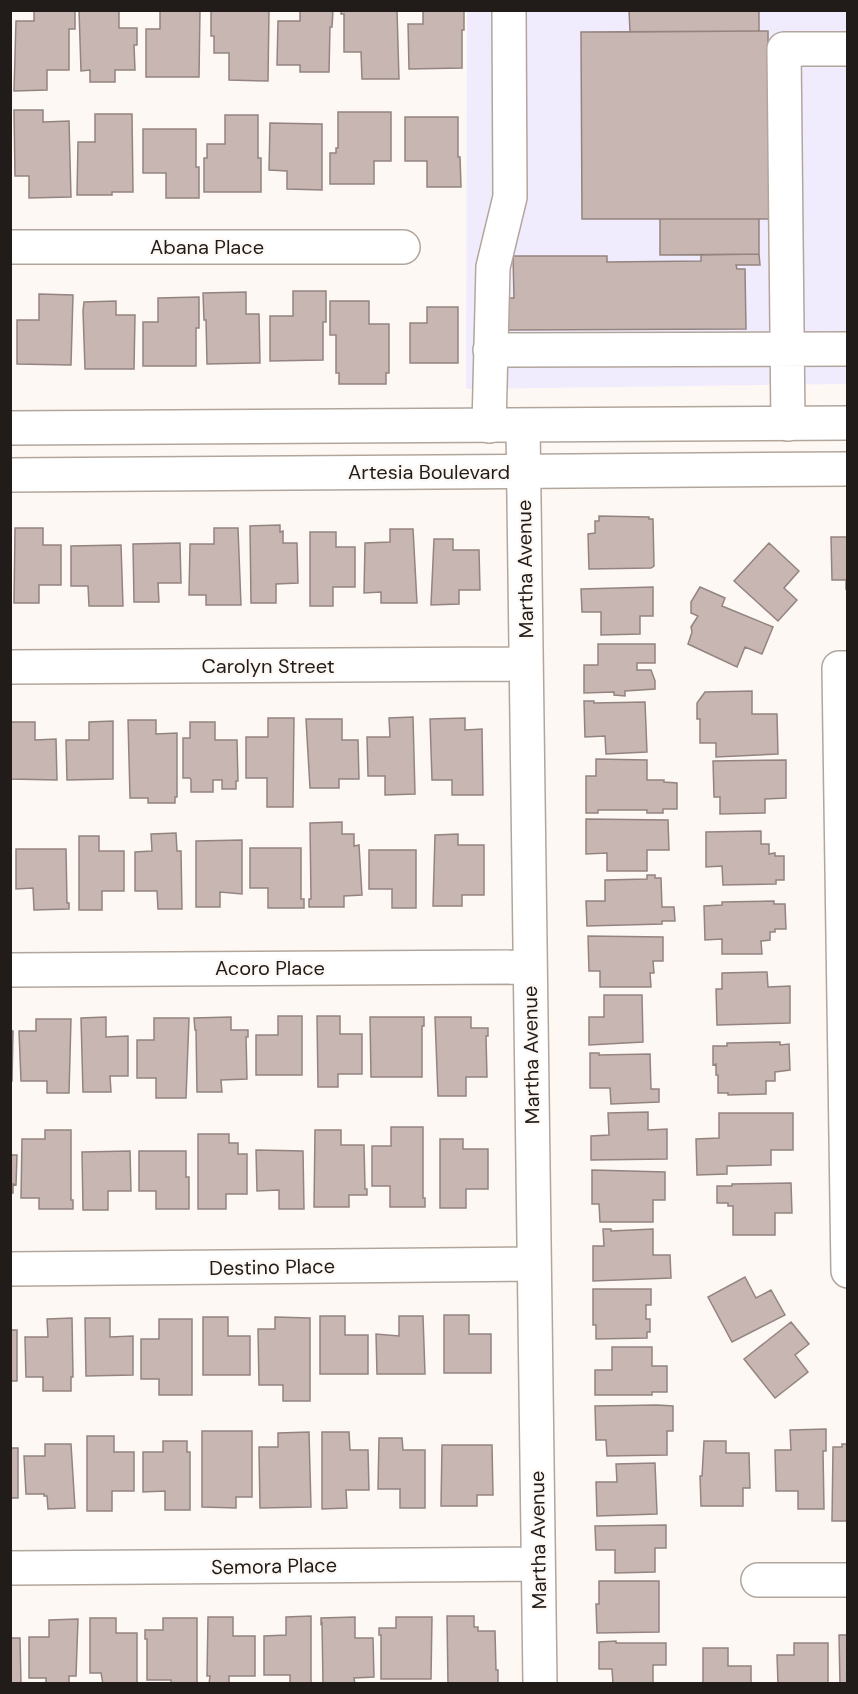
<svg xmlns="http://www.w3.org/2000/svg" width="858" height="1694" font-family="'DM Sans',sans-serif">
<rect width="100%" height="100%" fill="#fdf8f4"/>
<!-- commercial -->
<path fill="#f1ecfd" d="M467 11H847V384L466 389Z"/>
<!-- building -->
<path fill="#c7b6b2" stroke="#948480" stroke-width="1.5" d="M34 10H75V29H69V70H47V90L14 91 16 21H34Z
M79 10H119V28H137V45H134L135 70H115V82H90V70L81 71Z
M160 10H200L199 77H146V29H160Z
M211 10H269L268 81 229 80V53H214V36H211Z
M300 10H333L332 27H330L329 72H300V65H277L278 21H300Z
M341 10H397L399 79H362L361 52H344V14H341Z
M423 10H464V30H462V68L409 69 408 24H423Z
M629 10H759V31L630 32Z
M768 31 769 219H582L581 32Z
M14 110H43V122L69 121 71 197 29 198V176H15Z
M338 112H391V161H374V184H330V153H336V148H338Z
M95 114H132L133 192H112V195H77L78 142H95Z
M225 115H258V158H261V192H204V158H207V144H225Z
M405 117H458V157H460L461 187H427V161H405Z
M270 123 322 124V190L287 189V171L269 170Z
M143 129H196V167H199V198H166V173H143Z
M660 219H759V254L660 255Z
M759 254 760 265H736L737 269H745L746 329 505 330V298H514L513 256H607V262L701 261V255Z
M293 291H326V322H323V360L270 361V316H293Z
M246 292V314H259L260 363 207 364 206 320H204L203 293Z
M39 294 73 295 71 365 17 364V320H39Z
M199 297V328H196V366H143V322H158V298Z
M116 301V315H135L134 369H85L83 311 84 302Z
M330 301H369V324H389V373H386V384H339V373H336V335H330Z
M427 307H458V363H410V323H427Z
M599 516 649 517V519H653L654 566 651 568 589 569 588 534 595 533V521H599Z
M280 525V532L283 531V543H297L298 583 276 584V603H251L250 526Z
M15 528H43V545H61V585H39V603H14Z
M214 528H238L241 605H206V595H189L190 544H214Z
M390 529H413L417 603H381V592L364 593 365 543 390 542Z
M310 532H336V547H355V587H333V606H310Z
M831 537H848V589H846V580H832Z
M434 539H453V550H479L480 590H459V604L431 605Z
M180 543 181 583H158L159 602H134L133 544Z
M769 543 799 571 784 588 797 600 778 621 734 581Z
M121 545 123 606H89L88 586H71V546Z
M653 587V616H640V634L601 635V612H582L581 589Z
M700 587 725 598 722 606 773 627 762 654 745 647 737 667 688 644 692 632 691 627 698 616 691 613V602Z
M598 644H655V663H637V670H651L655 681V689L625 691V696L614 695V692L584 693V665H598Z
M752 691V714H777L778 754 716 757V743H700V719H697V703L705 692Z
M584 701H594V703L645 702 647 752 606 754 605 736 585 737Z
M413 717 415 794 385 795V776H368L367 737H390L389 718Z
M268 718H294L293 807H267V778H246V737H268Z
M465 718V730L482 729 483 795H452V780H432L430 719Z
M306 719H342V740H358L359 779H339V788H310Z
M128 720H156V734L177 733V797H175V803H148V798H130Z
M113 721V779L67 780 66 740H89V722Z
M10 722H35V740L56 739 57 780 10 779Z
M190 722H215V740H237L238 781H236V789H222V780H213V792H191V780L190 778H183V738H190Z
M596 759 647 760V780H664V782L677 783V809H663V813H647V810H598V813H586V776H596Z
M786 760V798L765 799V813L720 814V797H714L713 761Z
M586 819 668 820 669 850H647V871H607V853L586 854Z
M342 822V834H354V846L359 845 362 895 344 896V907H309V899H311L310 823Z
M761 831V844H769V854L775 853V856H784V880H776V884L723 885 722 866 706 867V832Z
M176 833 177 851H181L182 909H158L157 891H135V852L152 851 151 834Z
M458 834V845H484V895H462V906H433L435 835Z
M79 836H99V851H124V891H102V910H79Z
M242 840V894L220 892V907H196V841Z
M250 848H301V899H304V908H268V888H250Z
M16 849H66L67 903H69V909L34 910 33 888 16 889Z
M369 850H416V908H392V889H369Z
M647 875H655V878H661L662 907H674L675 921H662V924L587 926 586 901H605V880L647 879Z
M774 901V904H785L786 929H775V932H770V940L761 941 762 954H722V939L705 940 704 906 722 905V902Z
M588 936 663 937V961H653L654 973H650L651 987H600V971H589Z
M767 972 768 987 790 986V1023L717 1025 716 989H722V973Z
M604 995H642L643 1042 589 1045V1017H604Z
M278 1016H302V1075H256V1035H278Z
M317 1016H340V1034H362V1074H338V1087H318Z
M106 1017V1037L128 1036V1076H110L111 1092H83L81 1018Z
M231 1017V1030H248V1037H246L247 1079 221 1080 222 1092H197L196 1030H195L194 1018Z
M370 1017H424V1026H422V1077H371Z
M435 1017H471V1028H488V1036H486L487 1077H466V1096H438Z
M154 1018H189L186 1098H156V1078H137V1040H154Z
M36 1019H71L69 1093H47V1081H21L19 1031H36Z
M10 1031H13L12 1081H10Z
M780 1042V1045L789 1044 790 1070 775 1072V1081H766V1094L728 1095V1093H718V1075H716V1064L713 1065V1046H727V1043Z
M590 1053H599V1055L650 1054 651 1089H659V1102L611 1104 610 1088H590Z
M648 1112V1130L667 1129V1159L591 1160V1136L609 1135 608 1113Z
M719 1113H793V1150H771V1165L727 1166V1174L697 1175 696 1139 719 1138Z
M391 1127H423V1198H425V1207H390V1186H372V1146H391Z
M45 1130H71V1200H73V1209H39V1198H21L22 1139H45Z
M315 1130H341V1145H364L365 1189H367V1195H349V1207H314Z
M198 1134H229V1143H238V1154H247V1194H226V1209H198Z
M440 1139H463V1149H488V1189H466V1208H440Z
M256 1150 303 1151 304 1209H279V1190L257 1191Z
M10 1151 12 1155H17L16 1185 13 1184V1193H10Z
M130 1151 131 1191H108V1210H83L82 1152Z
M139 1151H186V1177H189V1209H156V1191H139Z
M592 1170 665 1172V1200H653V1222H600L599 1204H592Z
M791 1183 792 1213H775V1235H733V1206H728V1203H717V1186H732V1184Z
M603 1229H611V1231L653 1229V1255H670L671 1278 593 1281V1246H604Z
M745 1277 756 1298 771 1290 785 1315 732 1342 708 1297Z
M593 1289H651V1305H646V1319H650V1332H647V1338L596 1339V1325H593Z
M444 1315H469V1334H491V1373H444Z
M320 1316H345V1335H368V1374H320Z
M399 1316H423L425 1374H377L376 1334 399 1336Z
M203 1317H228V1336H250V1375H203Z
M275 1317 310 1318V1401H283V1385H259L258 1329H275Z
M72 1318 73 1377H71V1391H43V1377H26L25 1337H48L47 1319Z
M85 1318H110V1337L133 1336V1375L86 1376Z
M159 1319H192V1395H159V1379H141V1339H159Z
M791 1322 809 1344 795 1355 808 1372 775 1398 744 1359Z
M10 1330H17V1381H10Z
M612 1347H652V1366H667V1392H652V1395H595V1370H612Z
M657 1405 673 1406V1431H667V1455L607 1456 606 1440H596L595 1406Z
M826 1429V1451H823L824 1509H798V1491H776L775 1450H791L790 1430Z
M202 1431H252V1497H236V1508L202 1507Z
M309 1432 311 1507 260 1508 259 1447H278V1433Z
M322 1432H349L350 1450H368L369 1490H346L347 1508 322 1509Z
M87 1436H114V1452H134V1491H112V1511H87Z
M379 1438H402L403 1450H425V1508H400V1489H378Z
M163 1441H187V1452H190V1510H165V1491L143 1492V1452H163Z
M704 1441H726V1453H749L750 1488H743V1506H701L700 1476H702Z
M45 1444H71L75 1508 48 1509 47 1496H44V1494H26L24 1456H45Z
M842 1444H848V1521H832L833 1447H842Z
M442 1445H492L493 1495H477V1506H441Z
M10 1448H18V1498H10Z
M655 1463 657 1514 597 1516 596 1482H617L616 1464Z
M666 1525V1548H655V1572L615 1573V1550H596L595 1526Z
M599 1581H659V1632L597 1633 596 1604H599Z
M311 1616V1684H290V1675H264V1636L286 1635V1617Z
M447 1616H474V1627H478V1631H495L496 1670H498V1684H448Z
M208 1617H233V1636H255V1676H229V1684H209L210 1676H207Z
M355 1617V1638H373L374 1677 354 1678 355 1684H323L322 1623 321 1624V1618Z
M396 1617H432L431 1679H381V1635H379V1628H396Z
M90 1618H116V1633H137V1684H103L101 1673H90Z
M163 1618H197V1684H171V1680H147V1639H145V1630H163Z
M78 1619 76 1676H69V1684H46V1678H29V1637H49V1620Z
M839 1635H848V1684H840Z
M10 1638H20L21 1684H10Z
M616 1641V1643H666V1665H653V1684H613L612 1669H599V1642Z
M794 1643H828V1684H778L777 1655H794Z
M703 1648H728V1666H751V1684H703Z"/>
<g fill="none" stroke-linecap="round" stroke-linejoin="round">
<defs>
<path id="minor" d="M10 247H403
M490 350 848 349
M788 424 784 49H848
M489 426 493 267 510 197 509 10
M523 426 540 1684
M10 667 526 664
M848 668H839L848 1271
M10 970 530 967
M10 1269 534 1264
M10 1568 538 1564
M758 1580H848"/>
<path id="major" d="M10 428 848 423
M10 475 848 469"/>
</defs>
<!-- minor casing -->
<use href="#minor" stroke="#b2a69c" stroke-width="36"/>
<!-- major casing -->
<use href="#major" stroke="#b2a69c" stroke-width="36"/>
<!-- minor -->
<use href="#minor" stroke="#fff" stroke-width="33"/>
<!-- major -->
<use href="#major" stroke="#fff" stroke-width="33"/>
</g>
<g text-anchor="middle" stroke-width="4.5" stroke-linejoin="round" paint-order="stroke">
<!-- street labels -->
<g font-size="20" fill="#211c19" stroke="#fdf8f4">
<text x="207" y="254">Abana Place</text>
<text x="429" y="479">Artesia Boulevard</text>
<text transform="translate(525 569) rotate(-91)" y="7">Martha Avenue</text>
<text x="268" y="673">Carolyn Street</text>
<text x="270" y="975">Acoro Place</text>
<text transform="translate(531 1055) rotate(-91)" y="7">Martha Avenue</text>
<text transform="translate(272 1267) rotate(-1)" y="7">Destino Place</text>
<text transform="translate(538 1540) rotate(-91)" y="7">Martha Avenue</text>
<text transform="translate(274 1566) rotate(-1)" y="7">Semora Place</text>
</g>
</g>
<!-- border -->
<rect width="858" height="1694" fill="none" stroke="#211c19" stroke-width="24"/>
</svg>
